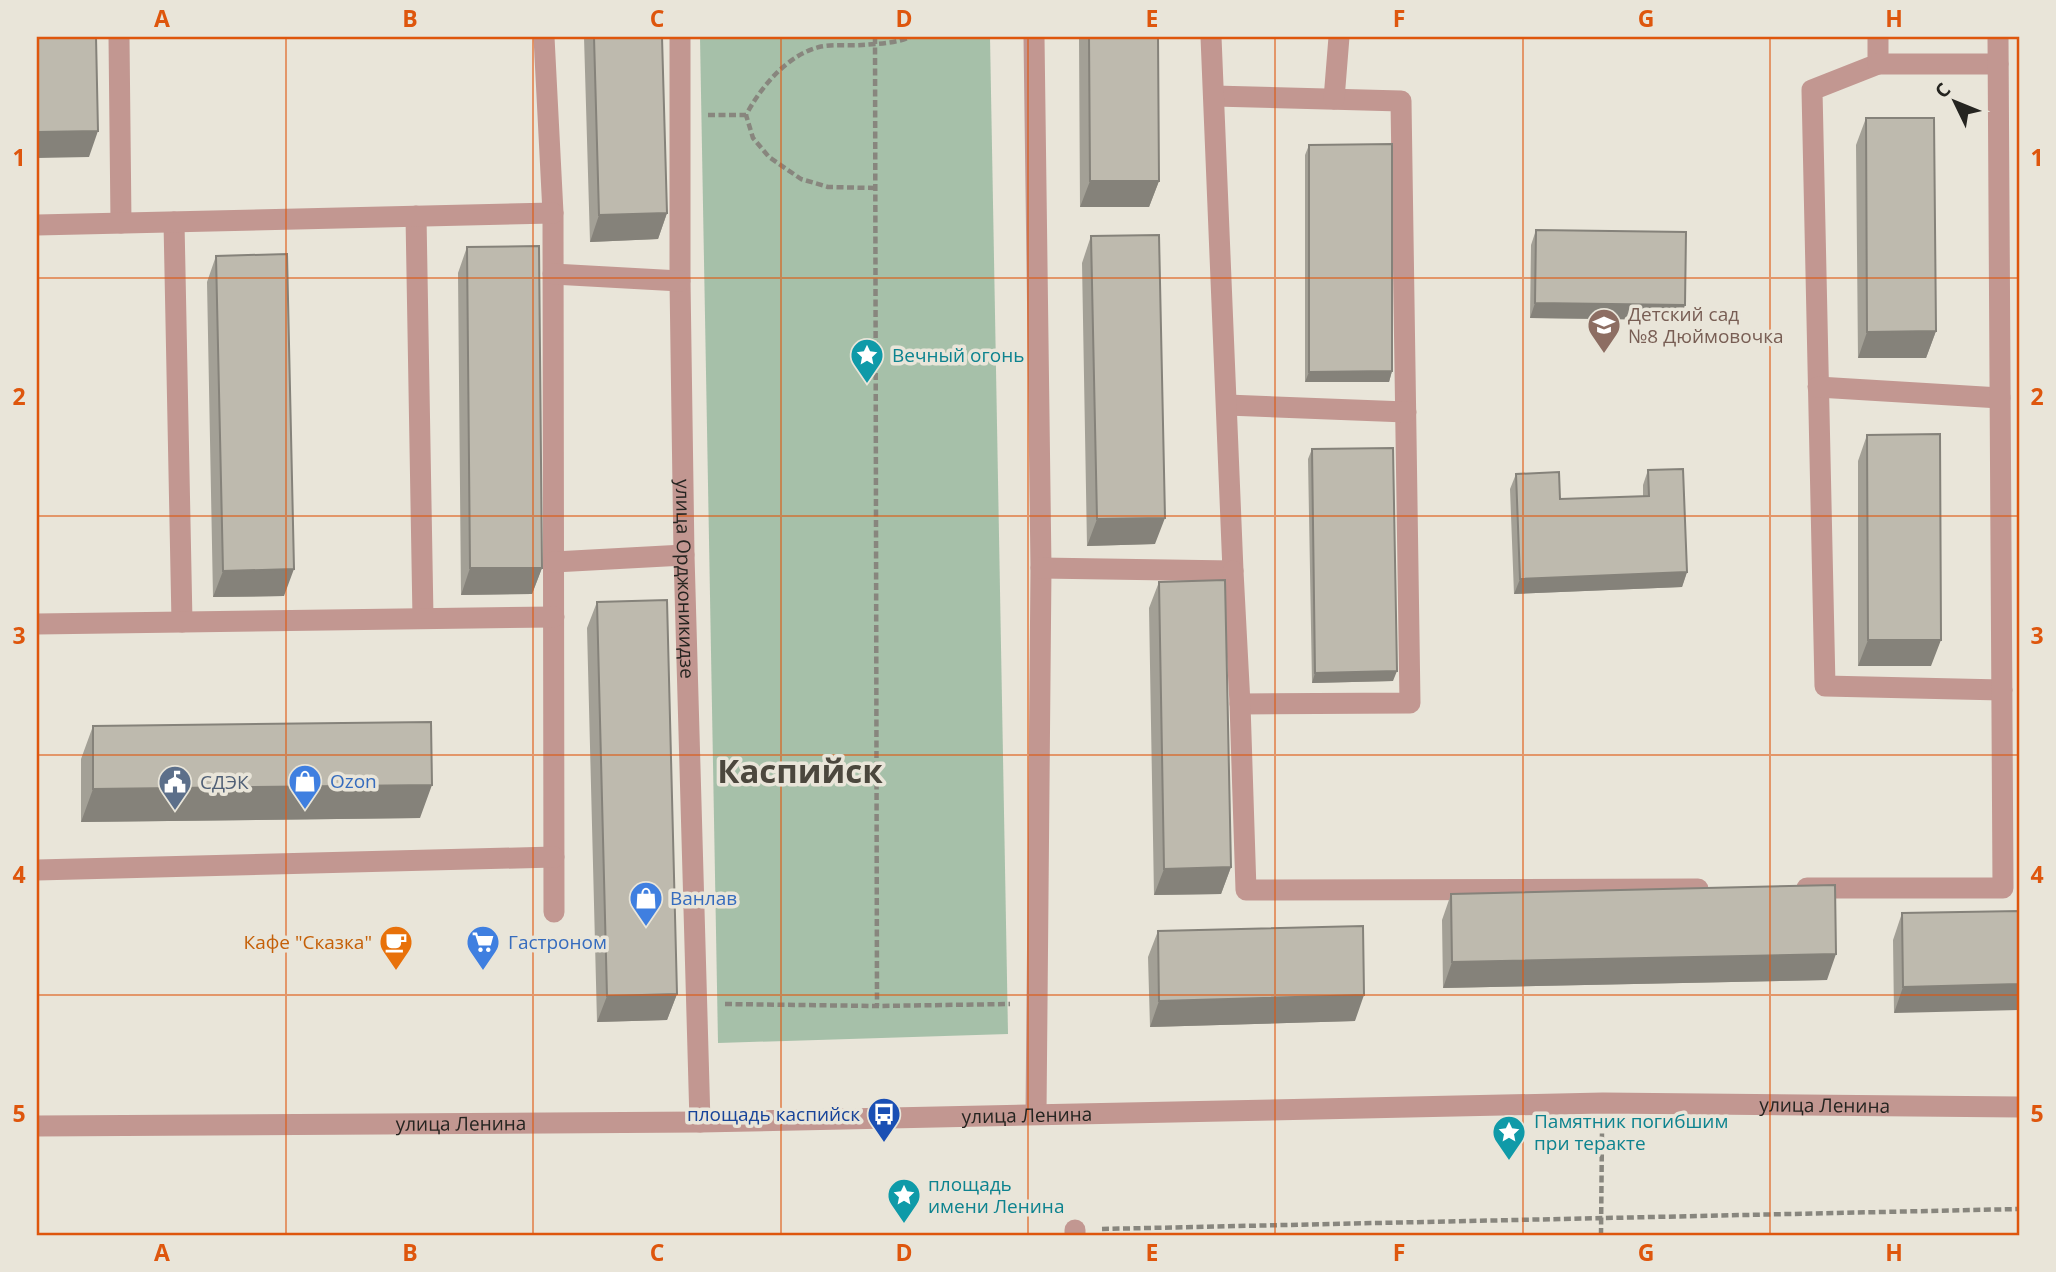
<svg xmlns="http://www.w3.org/2000/svg" width="2056" height="1272" font-family="'Open Sans',sans-serif">
<rect width="100%" height="100%" fill="#e9e5d9"/>
<!-- green -->
<path fill="#a6c0a9" d="M700 37H990L1008 1034 718 1043Z"/>
<g fill="none" stroke-linecap="round" stroke-linejoin="round">
<!-- path -->
<path stroke="#88867e" stroke-width="4.5" stroke-dasharray="7 3.5" stroke-linecap="butt" d="M875 37 877 1006
M708 115H746
M875 188 828 187 801 179 769 157 753 138 746 115C761 87 786 56 819 47 832 44 849 46 862 45 877 44 897 43 910 37
M725 1004 877 1006 1010 1004
M1102 1229 2019 1209
M1601 1235 1602 1131"/>
<!-- minor -->
<g stroke="#c29791" stroke-width="21">
<path d="M119 37 121 223"/>
<path d="M544 37 553 213 554 912"/>
<path id="s1" d="M680 37V281L684 555 700 1122"/>
<path d="M1034 37 1041 568 1036 1114"/>
<path d="M1878 37V64L1812 90 1825 686 2002 690"/>
<path d="M1878 64H1998"/>
<path d="M1214 96 1401 101 1410 703 1240 704"/>
<path d="M1334 99 1339 37"/>
<path d="M416 216 423 618"/>
<path d="M174 222 182 622"/>
<path d="M37 225 553 213"/>
<path d="M553 274 680 281"/>
<path d="M1818 387 2000 398"/>
<path d="M1227 405 1406 412"/>
<path d="M554 562 684 555"/>
<path d="M1041 568 1233 571 1211 37"/>
<path d="M1233 571 1240 704 1246 890 1698 889"/>
<path d="M37 624 554 617"/>
<path d="M37 870 554 857"/>
<path d="M1807 888H2003L1998 37"/>
<path id="s2" d="M37 1126 700 1122 1603 1103 2019 1107"/>
<path d="M1075 1230V1235"/>
</g>
</g>
<!-- wall -->
<path fill="#a3a096" d="M584 37H662L667 213 658 239 590 242Z
M1079 37H1158L1159 181 1149 207H1080Z
M1866 118 1936 331 1926 358H1858L1856 145Z
M1309 145 1392 371 1389 382H1305V155Z
M1536 230 1680 320 1530 318 1531 245Z
M1091 236 1155 544 1087 546 1082 263Z
M467 247 542 568 532 594 461 595 458 273Z
M216 256 284 596 213 597 207 282Z
M1867 435 1931 666H1858V461Z
M1312 449 1393 681 1312 683 1308 459Z
M1648 470 1687 572 1682 587 1514 594 1510 489 1516 474 1560 499 1643 496V485Z
M1159 582 1231 867 1221 894 1154 895 1149 608Z
M597 602 677 994 667 1020 597 1022 587 628Z
M93 726 420 818 81 822V759Z
M1451 894 1827 980 1443 988 1442 920Z
M2019 911 1894 1013 1893 940 1902 913Z
M1158 931 1355 1021 1150 1027 1148 957Z"/>
<!-- shaded-wall -->
<path fill="#85827a" d="M98 131 89 157 37 158V132Z
M1090 181H1159L1149 207H1080Z
M667 213 658 239 590 242 599 215Z
M1535 303 1685 305 1680 320 1530 318Z
M1936 331 1926 358H1858L1867 332Z
M1392 371 1389 382H1305L1309 372Z
M1165 518 1155 544 1087 546 1097 519Z
M470 568H542L532 594 461 595Z
M294 569 284 596 213 597 223 571Z
M1687 572 1682 587 1514 594 1520 579Z
M1868 640H1941L1931 666H1858Z
M1397 671 1393 681 1312 683 1315 673Z
M432 785 420 818 81 822 93 789Z
M1231 867 1221 894 1154 895 1164 869Z
M1836 954 1827 980 1443 988 1452 962Z
M2019 984V1010L1894 1013 1903 987Z
M677 994 667 1020 597 1022 607 996Z
M1364 995 1355 1021 1150 1027 1159 1001Z"/>
<!-- building -->
<path fill="#bebaae" stroke="#85827a" stroke-width="2" d="M37 37H96L98 131 37 132Z
M594 37H662L667 213 599 215Z
M1089 37H1158L1159 181H1090Z
M1866 118H1934L1936 331 1867 332Z
M1392 144V371L1309 372V145Z
M1536 230 1686 232 1685 305 1535 303Z
M1159 235 1165 518 1097 519 1091 236Z
M539 246 542 568H470L467 247Z
M287 254 294 569 223 571 216 256Z
M1940 434 1941 640H1868L1867 435Z
M1393 448 1397 671 1315 673 1312 449Z
M1683 469 1687 572 1520 579 1516 474 1559 472 1560 499 1649 496 1648 470Z
M1225 580 1231 867 1164 869 1159 582Z
M667 600 677 994 607 996 597 602Z
M431 722 432 785 93 789V726Z
M1835 885 1836 954 1452 962 1451 894Z
M2019 911V984L1903 987 1902 913Z
M1363 926 1364 995 1159 1001 1158 931Z"/>
<!-- grid -->
<path fill="none" stroke="#de560d" stroke-width="2" stroke-opacity="0.55" d="M286 37V1235M533 37V1235M781 37V1235M1028 37V1235M1275 37V1235M1523 37V1235M1770 37V1235M37 278H2019M37 516H2019M37 755H2019M37 995H2019"/>
<!-- icons -->
<defs>
<symbol id="school-pin" viewBox="-11 -11 22 30"><path d="M0 17L-7.5 6A9.5 9.5 0 1 1 7.5 6Z" fill="#8d6e63" stroke="#e9e5d9"/><path d="M0-5L7-2L0 1L-7-2ZM-4 1L0 2.5L4 1V4Q0 6-4 4Z" fill="#fff"/></symbol>
<symbol id="sight-pin" viewBox="-11 -11 22 30"><path d="M0 17L-7.5 6A9.5 9.5 0 1 1 7.5 6Z" fill="#0f9aa8" stroke="#e9e5d9"/><path d="M0-6L1.8-2.2L6-1.7L2.9 1.2L3.7 5.4L0 3.3L-3.7 5.4L-2.9 1.2L-6-1.7L-1.8-2.2Z" fill="#fff"/></symbol>
<symbol id="shop-pin" viewBox="-11 -11 22 30"><path d="M0 17L-7.5 6A9.5 9.5 0 1 1 7.5 6Z" fill="#3f7fe0" stroke="#e9e5d9"/><path d="M-5-2.5h2.3a2.7 3.5 0 0 1 5.4 0H5L5.5 6h-11ZM-1.5-2.5h3a1.5 2.3 0 0 0-3 0Z" fill="#fff"/></symbol>
<symbol id="civic-pin" viewBox="-11 -11 22 30"><path d="M0 17L-7.5 6A9.5 9.5 0 1 1 7.5 6Z" fill="#5c6f8a" stroke="#e9e5d9"/><path d="M-.6-6.5H3V-4.5H.6V-3L4-1V1h2V6H-6V1h2V-1L-.6-3ZM-1.2 2.5V6h2.4V2.5Z" fill="#fff"/></symbol>
<symbol id="cafe-pin" viewBox="-11 -11 22 30"><path d="M0 17L-7.5 6A9.5 9.5 0 1 1 7.5 6Z" fill="#e8710a" stroke="#e9e5d9"/><path d="M-5.5-4.5H6V0H3Q3 3.5 0 3.5H-2.5Q-5.5 3.5-5.5 0ZM3-3.2v2h1.7v-2ZM-6 4.5H4V6H-6Z" fill="#fff"/></symbol>
<symbol id="supermarket-pin" viewBox="-11 -11 22 30"><path d="M0 17L-7.5 6A9.5 9.5 0 1 1 7.5 6Z" fill="#3f7fe0" stroke="#e9e5d9"/><path d="M-6-5.5h2.5l.6 2H6L4.5 2H-2.5L-4.4-4H-6ZM-1.5 3.2a1.3 1.3 0 1 0 .1 0ZM3 3.2a1.3 1.3 0 1 0 .1 0Z" fill="#fff"/></symbol>
<symbol id="bus-pin" viewBox="-11 -11 22 30"><path d="M0 17L-7.5 6A9.5 9.5 0 1 1 7.5 6Z" fill="#1a4fb4" stroke="#e9e5d9"/><path d="M-5-6H5V4H4V6H2V4H-2V6H-4V4H-5ZM-3.5-4V0h7V-4ZM-3.5 1.2v1.5H-2V1.2ZM2 1.2v1.5H3.5V1.2Z" fill="#fff"/></symbol>
</defs>
<g fill-rule="evenodd">
<use href="#school-pin" x="1585" y="306" width="38" height="52"/>
<use href="#sight-pin" x="848" y="336" width="38" height="52"/>
<use href="#shop-pin" x="286" y="762" width="38" height="52"/>
<use href="#civic-pin" x="156" y="763" width="38" height="52"/>
<use href="#shop-pin" x="627" y="879" width="38" height="52"/>
<use href="#cafe-pin" x="377" y="923" width="38" height="52"/>
<use href="#supermarket-pin" x="464" y="923" width="38" height="52"/>
<use href="#bus-pin" x="865" y="1095" width="38" height="52"/>
<use href="#sight-pin" x="1490" y="1113" width="38" height="52"/>
<use href="#sight-pin" x="885" y="1176" width="38" height="52"/>
</g>
<g text-anchor="middle" stroke-width="7" stroke-linejoin="round" paint-order="stroke">
<!-- education labels -->
<g font-size="19" fill="#785e54" stroke="#e9e5d9" text-anchor="start">
<text x="1628" y="321">Детский сад<tspan x="1628" dy="22">№8 Дюймовочка</tspan></text>
</g>
<!-- culture labels -->
<g font-size="19" fill="#0d838f" stroke="#e9e5d9" text-anchor="start">
<text x="892" y="362">Вечный огонь</text>
<text x="1534" y="1128">Памятник погибшим<tspan x="1534" dy="22">при теракте</tspan></text>
<text x="928" y="1191">площадь<tspan x="928" dy="22">имени Ленина</tspan></text>
</g>
<!-- street labels -->
<g font-size="19" fill="#252420" stroke="#e9e5d9">
<text dy="7" stroke="none"><textPath href="#s1" startOffset="542">улица Орджоникидзе</textPath></text>
<text dy="7" stroke="none"><textPath href="#s2" startOffset="1788">улица Ленина</textPath></text>
<text dy="7" stroke="none"><textPath href="#s2" startOffset="990">улица Ленина</textPath></text>
<text dy="7" stroke="none"><textPath href="#s2" startOffset="424">улица Ленина</textPath></text>
</g>
<!-- shop labels -->
<g font-size="19" fill="#366cbe" stroke="#e9e5d9" text-anchor="start">
<text x="330" y="788">Ozon</text>
<text x="670" y="905">Ванлав</text>
<text x="508" y="949">Гастроном</text>
</g>
<!-- service labels -->
<g font-size="19" fill="#4e5e75" stroke="#e9e5d9" text-anchor="start">
<text x="200" y="789">СДЭК</text>
</g>
<!-- food labels -->
<g font-size="19" fill="#c56008" stroke="#e9e5d9" text-anchor="end">
<text x="372" y="949">Кафе "Сказка"</text>
</g>
<!-- transit labels -->
<g font-size="19" fill="#164399" stroke="#e9e5d9" text-anchor="end">
<text x="860" y="1121">площадь каспийск</text>
</g>
<!-- town labels -->
<g font-size="33" font-weight="bold" fill="#4b473d" stroke="#e9e5d9">
<text x="800" y="783">Каспийск</text>
</g>
</g>
<!-- border -->
<rect width="2056" height="1272" fill="none" stroke="#e9e5d9" stroke-width="77"/>
<!-- north arrow -->
<g transform="translate(1955 102) rotate(313)" stroke="#e9e5d9" stroke-width="5" paint-order="stroke">
<path d="M0-5L12 26L0 18L-12 26Z" fill="#252420"/>
<text y="-10" font-size="19" font-weight="bold" text-anchor="middle" fill="#252420">С</text>
</g>
<rect x="38" y="38" width="1980" height="1196" fill="none" stroke="#de560d" stroke-width="2.5"/>
<g font-size="23" text-anchor="middle" font-weight="bold" fill="#de560d">
<text x="162" y="27">A</text>
<text x="410" y="27">B</text>
<text x="657" y="27">C</text>
<text x="904" y="27">D</text>
<text x="1152" y="27">E</text>
<text x="1399" y="27">F</text>
<text x="1646" y="27">G</text>
<text x="1894" y="27">H</text>
<text x="19" y="166">1</text>
<text x="2037" y="166">1</text>
<text x="19" y="405">2</text>
<text x="2037" y="405">2</text>
<text x="19" y="644">3</text>
<text x="2037" y="644">3</text>
<text x="19" y="883">4</text>
<text x="2037" y="883">4</text>
<text x="19" y="1122">5</text>
<text x="2037" y="1122">5</text>
<text x="162" y="1261">A</text>
<text x="410" y="1261">B</text>
<text x="657" y="1261">C</text>
<text x="904" y="1261">D</text>
<text x="1152" y="1261">E</text>
<text x="1399" y="1261">F</text>
<text x="1646" y="1261">G</text>
<text x="1894" y="1261">H</text>
</g>
</svg>
